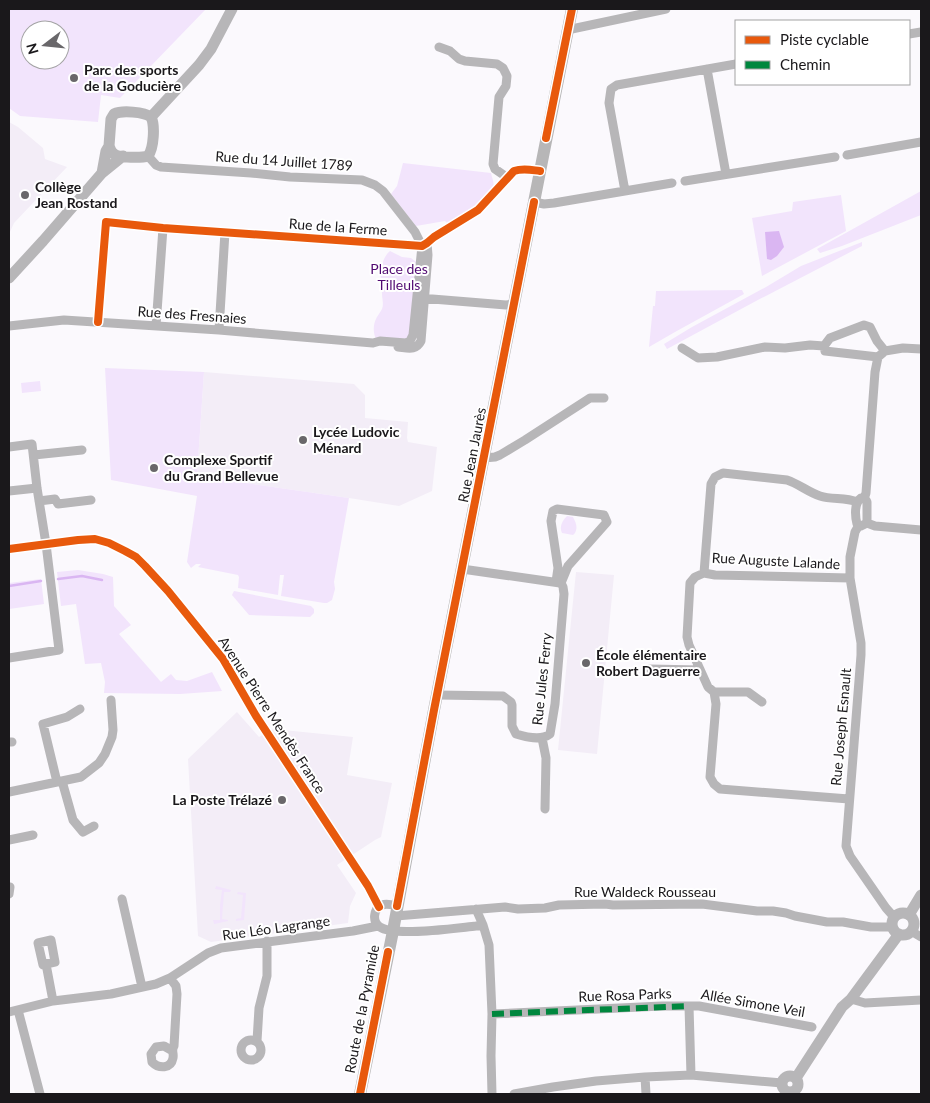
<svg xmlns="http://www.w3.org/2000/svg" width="930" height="1103" font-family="Lato,sans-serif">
<rect width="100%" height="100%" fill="#fbf9fd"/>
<!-- built -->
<path fill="#f3edf7" d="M9 122 18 127 43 148 45 159 67 167 14 223 9 234Z
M204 372 354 384 365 395V418L408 422 407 438 408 442 437 447 432 491 399 506 349 498 197 476Z
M576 572 614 575 597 754 558 750Z
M237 712 259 737 273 729 353 737 347 775 392 783 381 837 375 840 337 865 356 893 350 906 348 923 211 942 198 936 188 759Z"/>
<!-- green -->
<path fill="#f2e4fc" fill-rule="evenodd" d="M9 9H206L120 98 101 95 98 122 20 116 9 108ZM30 30H60V60H30Z
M403 163 491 173C492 178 495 184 493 189 490 202 460 218 449 225L445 221 416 226 391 194 397 186Z
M921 191V215L842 246 820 253 817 249Z
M841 195 846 231 762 276 752 218 792 211 793 202Z
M862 242V246L756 301 667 349 664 344 692 327 766 287 801 266Z
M390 251 402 257 411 258 416 262 409 339H376C373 333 373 325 376 319 377 316 380 313 382 309 384 304 382 299 382 293 380 280 379 260 390 251Z
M742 290 744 294 675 332 649 347 653 306H655L656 291Z
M105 368 204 372 197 476 349 498 334 582 335 589 332 600 327 603H324L281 596 284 575H280L278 595 238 588 239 577 238 575 198 567 201 564H196L191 568 187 562 197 496 111 480Z
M40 381 41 391 22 393 21 383Z
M567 516 573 517C576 523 578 527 575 533L573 535 562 533C559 527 562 521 567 516Z
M78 570 103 574 113 577 114 606 131 625 119 634 161 682 171 674 176 680 187 681 212 672 222 691 180 694 104 693 105 682 101 663 85 664 76 604 61 606 57 572Z
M41 579 44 604 9 609V583Z
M234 591 311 606 314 609V613L310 617 249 615 232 595Z
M216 886 231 890 230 892H224L222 919 228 920V921L214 924 213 920H220V905L222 890 215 889Z
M238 892 246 893 244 920 236 921V919L241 918 243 895 237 894Z"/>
<!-- water -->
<path fill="#dab6f2" d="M779 231 784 247 777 256 771 260 767 259 765 232Z"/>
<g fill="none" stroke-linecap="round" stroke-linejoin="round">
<!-- stream -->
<path stroke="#dab6f2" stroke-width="2.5" d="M58 579 82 576 102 580
M9 586 41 581"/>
<!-- minor -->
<path stroke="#b7b6b8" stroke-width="9" d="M567 30 666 9
M909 34 921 32
M439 47 450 51 459 59 465 61 497 64 503 68 507 76 506 86 499 97 493 164 495 169 508 178
M707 69 726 174
M847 155 921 142
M148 156 156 165 161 167 251 173 290 177 362 180 375 185 383 191 415 232 422 246
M685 181 835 157
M625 191 609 103 611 89 617 85 736 64
M534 202 544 204 554 203 672 183
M420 298 506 305 514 304
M98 322 106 222 163 228 422 246 427 243 434 237 478 210 514 171C523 168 531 170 540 171
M9 326 64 320 219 330 373 343 380 341 406 343 410 341 413 335 422 246
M156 326 163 228
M219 330 225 232
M824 346 830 338 864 325 870 327 877 341 885 351
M398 347C408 348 416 351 421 341L428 255 427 243
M682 348 698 358 717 357 765 347 785 348 810 345 824 346 825 351 878 357 885 351 903 348 921 349
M9 447 32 444 37 488 46 544 59 650 9 658
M34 455 82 450
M484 458 495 457 500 455 525 440 590 398H604
M9 491 37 488
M861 498 866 500 867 502V523L861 526 857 524C855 516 854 503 861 498Z
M864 499 866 493 875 372 878 357
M39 501 55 499 58 504 91 500
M867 523 875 526 921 530
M859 525 855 532 850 557V578L861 643V655L846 846 850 856 886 908 894 917
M9 549 78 540 95 539 109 543 125 551 136 557 145 566 168 591 223 659 256 716 368 886 379 907
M462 569 560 583
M704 573 695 577 690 583 687 637 689 645 708 687 714 692 716 704 710 777 714 784 720 789 849 799
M850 578 715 575 704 573 711 484 715 477 723 473 787 480C799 484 808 492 820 496 832 500 845 497 857 502
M556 582 558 568 551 521 553 511 557 509 604 515 607 522 568 566 561 583
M649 669 700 670
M714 692H748L762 702
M437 695 503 696 511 702 512 705V726L516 734C526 737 541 741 550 734L555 704 564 594 563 587 561 583
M542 738 546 758 545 809
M9 742H12
M62 781 73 820 83 832 94 826
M57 782 43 724 67 717 80 709
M9 792 81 777 99 763 105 754 112 737 113 730 111 700
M9 840 33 835
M9 894 10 887
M122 899 142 987
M397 906C393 905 387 903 382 905 373 909 372 922 380 927 394 937 456 928 476 926L483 925
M476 909 483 925 489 945 492 1014 491 1056 492 1094
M396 916 505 907 518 909 545 908 559 905 605 904 613 905 702 904 757 911H773L786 913 795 916 827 922H843L871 927H892
M911 931 921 937
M46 964 55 962 51 940 38 943 43 965 46 964 53 1001
M170 978 176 986 177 994 174 1046C171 1051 174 1052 173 1058 171 1069 159 1069 152 1062L151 1054 156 1047 164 1046 171 1050
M851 999 865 1003 921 1000
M689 1006 691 1075
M18 1010 40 1094
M9 1012 53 1001 111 994 156 984 170 978 208 953 221 948 353 931 378 926
M492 1014 662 1006H699L812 1027
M241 1050a10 10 0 1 1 20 0a10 10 0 1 1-20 0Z
M257 1041 259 1008 267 976V941
M645 1077 646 1094
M514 1094 553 1087 596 1081 645 1077 691 1075 782 1083"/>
<!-- tertiary -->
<path stroke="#b7b6b8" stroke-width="11" d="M151 117 199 65 211 49 232 9
M102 173 106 151 109 146 111 119 114 114C122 110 144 112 151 117 155 125 154 148 148 156 142 158 119 158 114 154 110 151 111 150 109 146
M9 278 43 241 102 173 123 156
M892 924a11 11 0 1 1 22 0a11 11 0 1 1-22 0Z
M909 915 921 895
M782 1084a8 8 0 1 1 16 0a8 8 0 1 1-16 0Z
M796 1078 842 1007 851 999 899 934"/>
<!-- secondary -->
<path stroke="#b7b6b7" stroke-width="12" d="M360 1094 393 931 434 710 572 9"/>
<!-- quiet -->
<path stroke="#00873e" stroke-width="6" stroke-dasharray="12 6" stroke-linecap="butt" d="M492 1014 689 1006"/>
<defs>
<path id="cycleway" d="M546 138 572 9
M98 322 106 222 163 228 422 246 427 243 434 237 478 210 514 171C523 168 531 170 540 171
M9 549 78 540 95 539 109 543 125 551 136 557 145 566 168 591 223 659 256 716 368 886 379 907
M397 906 434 710 534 202
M360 1094 388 952"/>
</defs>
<!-- cycleway casing -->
<use href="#cycleway" stroke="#fff" stroke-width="11"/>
<!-- cycleway -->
<use href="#cycleway" stroke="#e8590c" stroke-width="8"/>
</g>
<!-- markers -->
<g fill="#69676a" stroke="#fff" stroke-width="2">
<circle cx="74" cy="78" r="5"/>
<circle cx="25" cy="195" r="5"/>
<circle cx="303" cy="440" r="5"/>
<circle cx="154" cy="468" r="5"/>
<circle cx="586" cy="663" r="5"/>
<circle cx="282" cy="800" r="5"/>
</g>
<g text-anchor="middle" stroke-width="4" stroke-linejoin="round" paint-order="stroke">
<!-- poi labels -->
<g font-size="14" font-weight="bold" fill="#1a181b" stroke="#fff" text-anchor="start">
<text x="84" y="75">Parc des sports<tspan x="84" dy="16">de la Goducière</tspan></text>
<text x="35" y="192">Collège<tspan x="35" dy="16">Jean Rostand</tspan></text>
<text x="313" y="437">Lycée Ludovic<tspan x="313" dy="16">Ménard</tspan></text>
<text x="164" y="465">Complexe Sportif<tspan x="164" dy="16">du Grand Bellevue</tspan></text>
<text x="596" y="660">École élémentaire<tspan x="596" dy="16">Robert Daguerre</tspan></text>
<text x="272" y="805" text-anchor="end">La Poste Trélazé</text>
</g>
<!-- street labels -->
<g font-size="14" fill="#1a181b" stroke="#fff">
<text transform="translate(284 161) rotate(4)" y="5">Rue du 14 Juillet 1789</text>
<text transform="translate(338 227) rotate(4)" y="5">Rue de la Ferme</text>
<text transform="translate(192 315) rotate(4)" y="5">Rue des Fresnaies</text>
<text transform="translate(472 455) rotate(-79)" y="5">Rue Jean Jaurès</text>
<text transform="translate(776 561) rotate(3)" y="5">Rue Auguste Lalande</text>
<text transform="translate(542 679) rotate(-84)" y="5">Rue Jules Ferry</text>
<text transform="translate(272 715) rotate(57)" y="5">Avenue Pierre Mendès France</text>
<text transform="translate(841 727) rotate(-85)" y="5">Rue Joseph Esnault</text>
<text x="645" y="897">Rue Waldeck Rousseau</text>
<text transform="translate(276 928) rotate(-8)" y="5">Rue Léo Lagrange</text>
<text transform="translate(625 995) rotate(-2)" y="5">Rue Rosa Parks</text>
<text transform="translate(753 1003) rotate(10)" y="5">Allée Simone Veil</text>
<text transform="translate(362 1009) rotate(-79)" y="5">Route de la Pyramide</text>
</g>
<!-- park labels -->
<g font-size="14" fill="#500971" stroke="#fff">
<text x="399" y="274">Place des<tspan x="399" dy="16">Tilleuls</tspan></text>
</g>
</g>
<!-- border -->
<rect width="930" height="1103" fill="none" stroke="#1a181b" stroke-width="20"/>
<!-- legend -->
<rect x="735" y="20" width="175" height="65" fill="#ffffff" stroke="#a3a3a4"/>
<rect x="745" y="36" width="25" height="8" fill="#e8590c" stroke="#a3a3a4"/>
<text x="780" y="45" font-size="15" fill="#1a181b">Piste cyclable</text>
<rect x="745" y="61" width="25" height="8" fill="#00873e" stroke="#a3a3a4"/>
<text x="780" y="70" font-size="15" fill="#1a181b">Chemin</text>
<!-- north arrow -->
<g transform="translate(45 45) rotate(254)"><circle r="24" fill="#ffffff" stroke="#a3a3a4"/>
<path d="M0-4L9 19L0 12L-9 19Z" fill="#69676a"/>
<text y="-8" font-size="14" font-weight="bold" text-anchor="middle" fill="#1a181b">N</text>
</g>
</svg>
